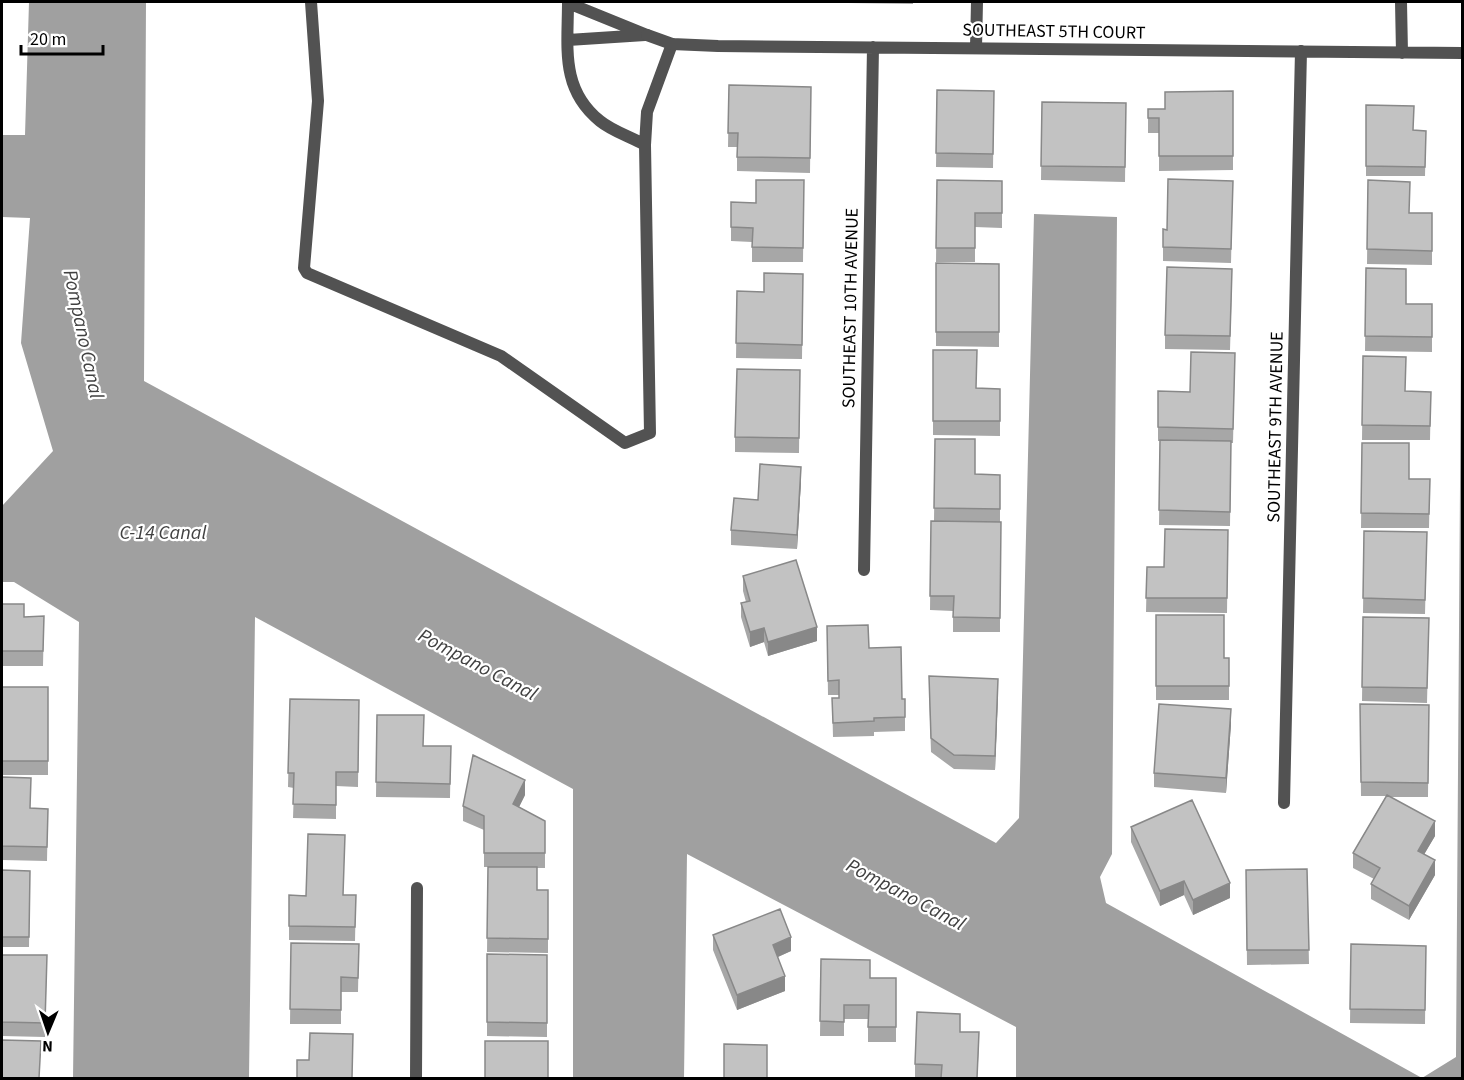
<svg xmlns="http://www.w3.org/2000/svg" width="1464" height="1080" font-family="'Source Sans 3',sans-serif">
<rect width="100%" height="100%" fill="#fff"/>
<!-- water -->
<path fill="#a0a0a0" d="M29 2H146L144 381 996 843 1019 818 1034 214 1117 217 1112 854 1100 877 1106 903 1422 1078 1456 1057 1462 203V1078H1016V1027L687 854 684 1078H573V789L255 617 249 1078H73L79 622 14 582H2V506L53 451 21 343 30 218 2 217V135H25Z"/>
<g fill="none" stroke-linecap="round" stroke-linejoin="round">
<!-- lane -->
<path stroke="#525252" stroke-width="12" d="M311 2 318 101 304 268 307 273 501 356 625 443 650 433 645 145 647 112 672 44
M568 2C568 47 560 89 600 121 612 131 631 137 645 145
M568 3 647 35
M568 40 645 35"/>
<!-- street -->
<path stroke="#525252" stroke-width="12" d="M1401 2 1402 53
M647 35 672 44 718 46 1462 53
M976 48 977 2
M864 570 873 47
M1284 803 1301 51
M416 1078 417 888"/>
</g>
<!-- wall -->
<path fill="#a7a7a7" d="M848 2H913V4L848 3Z
M729 85 811 87 810 173 737 171V147H728Z
M937 90 994 91 993 168 936 167Z
M1233 91V170L1159 171V133H1148V109H1165Z
M1042 102 1126 103 1125 182 1041 180Z
M1366 105 1414 130 1426 131 1425 176H1366Z
M804 180 803 262H752V242L731 241V202L756 203Z
M937 180 1002 181V228L975 227V262H936Z
M1368 180 1409 213H1432V265L1367 264Z
M1233 181 1231 263 1163 261V229L1167 230Z
M936 263 999 264V347L936 346Z
M1366 268 1406 304H1432V352L1365 351Z
M803 274 802 359 736 358 737 291 764 292Z
M1232 283 1230 350 1165 349V335Z
M933 350 976 388 1000 389V436L933 435Z
M1235 353 1233 443H1231L1230 526 1159 525 1160 441H1158V391L1190 392Z
M1363 356 1406 392H1431L1430 440H1362Z
M800 370 799 453 735 452V437Z
M935 439 975 474 1000 475V632H953V611L930 610 931 521H934Z
M1362 443 1409 479H1430L1429 528H1361Z
M801 481 797 549 731 545V530L758 500Z
M1228 530 1227 613 1146 612 1147 567H1164Z
M1364 531 1427 532 1425 614 1363 613Z
M743 576 817 641 768 656 764 642 750 647 741 617V603L746 602 743 591Z
M2 604 24 617 44 616 43 666H2V682Z
M1156 615 1224 658H1229V700H1156Z
M1363 617 1429 618 1427 703 1362 701Z
M827 626 869 648 902 699H905V731L874 732V736L833 737 832 698H839V695H828Z
M2 687H48V775H2Z
M929 690 998 693 995 770 954 769 931 752Z
M290 699 359 700 358 787 336 786V819L293 818 294 788 288 787Z
M1360 704 1429 705 1428 797H1390L1435 836 1424 854 1435 875 1409 920 1371 899V884L1374 879 1353 868V853L1386 796H1361Z
M377 715 423 746H451L450 798 376 797Z
M1231 724 1226 793 1154 787V773Z
M2 777 31 808 48 809 47 861 2 860Z
M525 795 519 807 545 821V868H537V890H548V953L487 952 488 867H484V830L463 821V806Z
M1131 827 1230 898 1193 915 1184 895 1160 906 1131 842Z
M1307 869 1309 964 1247 965 1246 870Z
M2 870 30 871 29 947H2Z
M289 895H356L355 941 289 940Z
M713 935 791 951 778 957 785 991 737 1010 713 950Z
M291 943 359 944 358 992H341V1024H290Z
M1351 944 1426 946 1425 1024 1350 1023Z
M487 954 547 955V1037L487 1036Z
M2 955H47L45 1037 2 1036Z
M821 959 870 978H896V1042H868V1019H844V1036H820Z
M960 1032 979 1047 977 1078H915V1064Z"/>
<!-- shaded-wall -->
<path fill="#888" d="M801 467V481L797 549V535Z
M817 627V641L768 656V642Z
M764 628V642L750 647V632Z
M998 679V693L995 770V756Z
M1231 709V724L1226 793V778Z
M525 780V795L513 819V804Z
M1435 821V836L1418 865V851Z
M1435 860V875L1409 920V906Z
M1184 881V895L1160 906V891Z
M1230 883V898L1193 915V900Z
M791 937V951L773 959V945Z
M785 976V991L737 1010V995Z"/>
<!-- building -->
<path fill="#c2c2c2" stroke="#888" stroke-width="1.5" d="M729 85 811 87 810 158 737 157 738 133H728Z
M937 90 994 91 993 154 936 153Z
M1233 91V156H1159V118H1148V109H1165V92Z
M1042 102 1126 103 1125 167 1041 166Z
M1366 105 1414 106 1413 130 1426 131 1425 167 1366 166Z
M1168 179 1233 181 1231 249 1163 247V229L1167 230Z
M756 180H804L803 248 752 247 753 228 731 227V202L756 203Z
M937 180 1002 181V213H975V248H936Z
M1368 180 1410 182 1409 213H1432V251L1367 249Z
M936 263 999 264V332H936Z
M1167 267 1232 269 1230 336 1165 335Z
M1366 268 1406 269V304H1432V337L1365 336Z
M764 273 803 274 802 345 736 343 737 291 764 292Z
M933 350H977L976 388 1000 389V421H933Z
M1191 352 1235 353 1233 429 1158 427V391L1190 392Z
M1363 356 1406 357 1405 391 1431 392 1430 426 1362 425Z
M737 369 800 370 799 438 735 437Z
M935 439H975V474L1000 475V509L934 508Z
M1160 440 1231 441 1230 512 1159 510Z
M1362 443H1409V479H1430L1429 514 1361 513Z
M760 464 801 467 797 535 731 530 734 498 758 500Z
M931 521 1001 522 1000 618 953 617 954 596H930Z
M1165 529 1228 530 1227 598H1146L1147 567H1164Z
M1364 531 1427 532 1425 600 1363 598Z
M796 560 817 627 768 642 764 628 750 632 741 603 750 601 743 576Z
M2 604H24V617L44 616 43 651H2V668Z
M1156 615H1224V658H1229V686H1156Z
M1363 617 1429 618 1427 688 1362 687Z
M868 625 869 648 901 647 902 699H905V717L874 718V721L833 723 832 698H839V680L828 681 827 626Z
M929 676 998 679 995 756 954 755 931 738Z
M2 687H48V761H2Z
M290 699 359 700 358 772H336V805L293 804 294 773H288Z
M1159 704 1231 709 1226 778 1154 773Z
M1360 704 1429 705 1428 783 1361 782Z
M377 715H424L423 746H451L450 784 376 782Z
M473 755 525 780 513 804 545 821V853H484V816L463 806Z
M2 777 31 778 30 808 48 809 47 847 2 846Z
M1387 795 1435 821 1418 851 1435 860 1409 906 1371 884 1380 868 1353 853Z
M1192 800 1230 883 1193 900 1184 881 1160 891 1131 827Z
M308 834 345 835 343 895H356L355 927 289 926V895L306 896Z
M488 867H537V890H548V939L487 938Z
M1307 869 1309 950H1247L1246 870Z
M2 870 30 871 29 937H2Z
M780 909 791 937 773 945 785 976 737 995 713 935Z
M291 943 359 944 358 978 341 977V1010L290 1009Z
M1351 944 1426 946 1425 1010 1350 1009Z
M487 954 547 955V1023L487 1022Z
M2 955H47L45 1023 2 1022Z
M821 959 870 960V978H896V1027H868L869 1005H844V1022L820 1021Z
M917 1012 960 1014V1032H979L977 1078H941L942 1065 915 1064Z
M310 1033 353 1034 352 1078H297V1060H309Z
M2 1040 41 1041 39 1078H2Z
M485 1041H548V1078H485Z
M724 1044 767 1045V1078H724Z"/>
<g text-anchor="middle" stroke-width="4.5" stroke-linejoin="round" paint-order="stroke">
<!-- street labels -->
<g font-size="18" fill="#000" stroke="#fff">
<text transform="translate(1054 31) rotate(1)" y="6">SOUTHEAST 5TH COURT</text>
<text transform="translate(850 308) rotate(-89)" y="6">SOUTHEAST 10TH AVENUE</text>
<text transform="translate(1275 427) rotate(-89)" y="6">SOUTHEAST 9TH AVENUE</text>
</g>
<!-- water labels -->
<g font-size="20" font-style="italic" fill="#414141" stroke="#fff">
<text transform="translate(84 334) rotate(78)" y="7">Pompano Canal</text>
<text x="163" y="539">C-14 Canal</text>
<text transform="translate(478 664) rotate(28)" y="7">Pompano Canal</text>
<text transform="translate(906 894) rotate(28)" y="7">Pompano Canal</text>
</g>
</g>
<!-- border -->
<rect width="1464" height="1080" fill="none" stroke="#000000" stroke-width="6"/>
<!-- north arrow -->
<g transform="translate(48 1032) rotate(182)" stroke="#ffffff" stroke-width="4.5" paint-order="stroke">
<path d="M0-4.5L10 22L0 15L-10 22Z" fill="#000000"/>
<text y="-9" font-size="16" font-weight="bold" text-anchor="middle" fill="#000000">N</text>
</g>
<!-- scale -->
<path d="M21 45v9h82v-9" fill="none" stroke="#000000" stroke-width="3"/>
<text x="30" y="45" font-size="18" fill="#000000" stroke="#ffffff" stroke-width="4.5" paint-order="stroke">20 m</text>
</svg>
